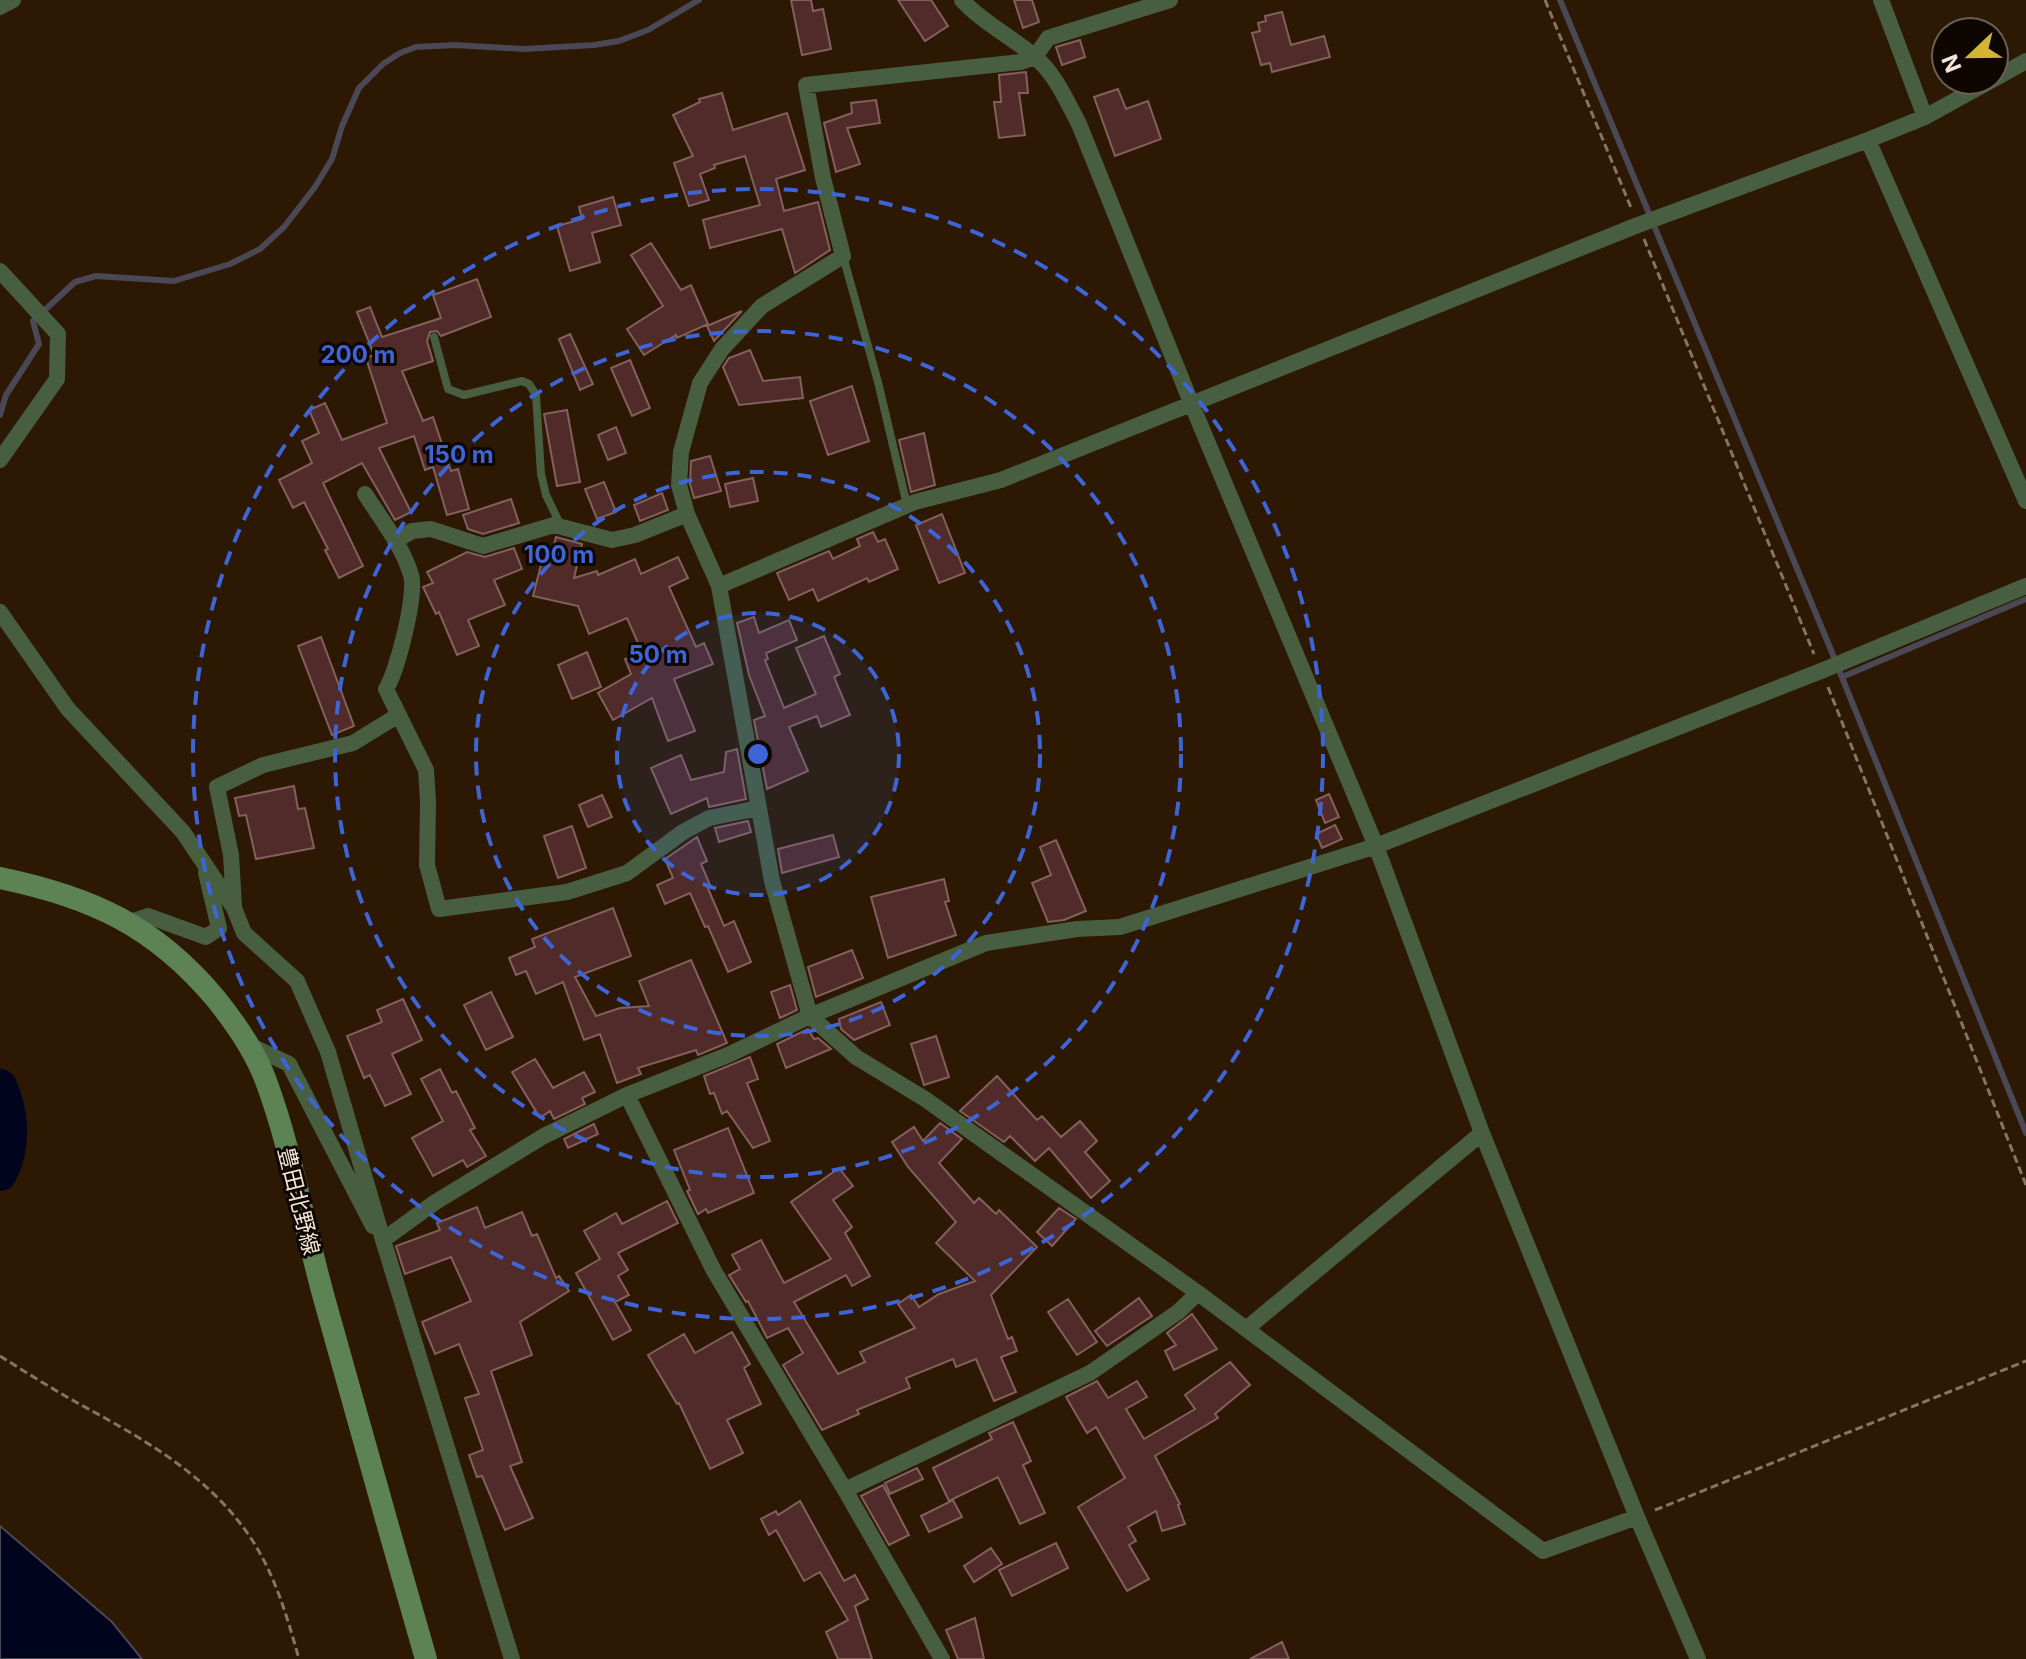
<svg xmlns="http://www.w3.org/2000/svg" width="2026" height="1659" font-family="Inter,'Noto Sans JP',sans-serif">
<rect width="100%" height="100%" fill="#2c1803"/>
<!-- water -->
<path fill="#00041d" stroke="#4a4855" stroke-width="2" d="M0 1526 112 1622 142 1659H0Z"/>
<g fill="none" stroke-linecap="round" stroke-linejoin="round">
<!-- stream -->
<path stroke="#4a4855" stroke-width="6" d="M1560 0 1831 650 2026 1133
M0 415 6 395 39 344 33 321 75 282 96 276 174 281 230 264 260 249 284 227 315 187 332 159 342 126 359 88 383 64 400 53 416 47 455 45 524 49 594 45 619 41 648 30 699 0
M1842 677 2026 599"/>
<!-- river -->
<path stroke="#00041d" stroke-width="34" d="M0 1086C13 1114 14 1148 0 1174"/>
</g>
<!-- building -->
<path fill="#512b2a" stroke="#83605e" stroke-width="2" d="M791 0H811L813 11 823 9 831 49 802 55Z
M898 0H931L948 26 925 41Z
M1014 0H1032L1039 22 1023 28Z
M1282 12 1291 45 1324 36 1330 57 1272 72 1270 63 1261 65 1252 33 1260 31 1258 23 1266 21 1265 16Z
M1080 40 1085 57 1062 65 1056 47Z
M1026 72 1028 93H1019L1025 135 999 138 994 102H1001L999 75Z
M1118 89 1126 109 1148 101 1161 139 1115 156 1094 97Z
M722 93 733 130 787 113 805 170 776 179 784 211 818 202 830 250 795 273 782 229 710 248 703 220 760 205 745 156 714 165 715 168 700 174 709 200 689 206 674 163 693 156 673 115 700 102 699 99Z
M876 100 880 123 847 128 860 164 836 172 824 123 852 113 851 103Z
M613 197 621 225 592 233 600 262 570 271 557 226 582 219 579 207Z
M651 243 681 290 691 285 708 324 677 338 676 335 644 355 627 329 663 306 631 255Z
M477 279 491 317 441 336 437 331 430 332 427 341 433 361 402 371 423 421 433 417 451 471 458 469 469 509 447 515 433 467 425 470 414 436 379 448 411 512 395 520 362 463 323 483 363 566 339 578 325 550 328 549 304 502 293 508 279 480 312 463 302 441 319 433 309 410 325 403 342 440 387 423 366 358 374 355 357 312 370 307 382 337 441 318 433 295Z
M742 311 714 341 707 326Z
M570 334 593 384 580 390 559 339Z
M750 350 763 381 800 377 803 398 739 405 723 367 729 358Z
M630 360 650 408 632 416 611 368Z
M852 386 869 441 828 455 810 401Z
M567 410 580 482 557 486 544 414Z
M616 427 626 453 608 460 598 435Z
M924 433 935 485 911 492 899 440Z
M710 456 721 491 694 498 690 484 691 461Z
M753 478 758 501 730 507 725 484Z
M604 482 616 512 597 519 585 489Z
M662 493 668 510 640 521 634 505Z
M511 499 519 523 483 534 468 529 463 515Z
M942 514 965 573 939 583 916 525Z
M873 532 878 542 885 539 898 569 869 582 867 578 818 601 813 589 789 600 777 573 829 551 833 559 860 546 857 539Z
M556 537 582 544 574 578 597 571 598 575 635 559 641 574 678 557 688 578 669 587 696 647 704 643 713 664 674 679 695 731 668 741 652 698 613 720 598 693 631 674 625 659 642 652 627 618 589 634 578 606 533 596 542 561 549 563Z
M514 548 522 569 494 580 505 605 468 620 479 646 457 655 439 612 436 614 423 587 433 583 427 572 467 552 485 557Z
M754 617 759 633 789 620 797 640 766 653 768 659 765 660 784 708 816 694 796 648 824 636 840 674 834 677 850 715 821 727 817 716 789 727 808 771 767 789 754 720 765 716 749 675 737 623Z
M321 637 354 726 332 735 298 646Z
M587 652 601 687 572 699 558 665Z
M737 749 746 799 709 807 707 798 671 814 651 768 681 755 691 780 724 772 726 752Z
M294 786 298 809 305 808 314 848 256 859 246 815 239 816 235 798Z
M1329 794 1339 817 1325 823 1316 800Z
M602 795 612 817 588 827 579 805Z
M748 821 751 832 719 842 715 828Z
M1335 825 1342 839 1322 848 1316 834Z
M572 826 586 868 558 878 544 836Z
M833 835 839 857 782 873 778 849Z
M697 837 707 861 701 864 710 885 707 886 724 926 734 921 751 962 728 972 708 926 705 927 690 893 665 904 657 885 673 878 665 859Z
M1056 840 1086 911 1064 920 1048 922 1032 883 1051 875 1040 847Z
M944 879 949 901 945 902 956 935 888 958 871 897Z
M613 908 631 956 575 977 596 1016 620 1008 649 1006 639 981 691 960 727 1043 698 1055 696 1050 638 1068 641 1074 617 1083 600 1034 584 1040 563 982 536 994 526 971 516 975 509 958 535 947 532 939Z
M852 950 863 978 816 997 808 967Z
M790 985 797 1010 780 1018 771 992Z
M491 992 513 1037 486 1050 464 1005Z
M403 999 422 1040 392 1054 411 1094 385 1106 370 1075 364 1078 347 1036 382 1022 377 1010Z
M881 1002 890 1025 854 1040 841 1029 839 1019Z
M808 1029 814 1039 818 1038 831 1049 786 1068 777 1044Z
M936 1036 949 1077 924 1085 911 1044Z
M750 1057 758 1079 747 1083 770 1141 753 1148 727 1111 722 1114 714 1093 710 1094 704 1076Z
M535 1059 553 1088 584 1072 595 1092 582 1098 585 1104 554 1119 550 1111 540 1118 512 1072Z
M440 1069 452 1093 456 1091 475 1128 470 1130 486 1156 467 1167 463 1160 433 1176 412 1138 443 1121 421 1079Z
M997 1076 1037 1120 1042 1116 1061 1137 1080 1121 1097 1141 1085 1152 1110 1181 1091 1198 1049 1148 1035 1161 1010 1136 1004 1142 960 1111Z
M940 1123 962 1139 939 1163 974 1203 979 1198 996 1214 999 1210 1037 1247 991 1295 1008 1339 1012 1337 1017 1351 1001 1357 1016 1392 994 1401 976 1359 956 1367 953 1359 906 1378 910 1388 857 1410 859 1414 822 1430 783 1365 803 1353 788 1328 767 1338 748 1301 746 1302 729 1275 740 1269 732 1255 761 1240 784 1283 831 1259 791 1202 839 1168 853 1186 833 1200 852 1227 845 1233 870 1276 852 1286 846 1275 794 1302 838 1374 865 1362 860 1352 915 1328 898 1304 911 1295 919 1307 939 1294 975 1281 936 1243 956 1222 908 1167 892 1142 914 1127 923 1141Z
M594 1124 598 1134 568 1148 564 1139Z
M728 1128 754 1193 708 1213 706 1209 698 1214 687 1191 690 1190 674 1150Z
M667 1201 678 1223 618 1253 628 1270 618 1276 629 1295 615 1302 631 1330 613 1340 576 1273 600 1259 584 1231 616 1213 622 1224Z
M477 1207 485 1228 522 1212 532 1236 537 1234 556 1278 559 1276 569 1291 520 1322 532 1355 491 1371 522 1462 510 1466 533 1518 505 1530 482 1476 477 1477 469 1455 483 1450 465 1398 479 1394 459 1344 435 1354 422 1322 471 1301 451 1257 405 1274 396 1246 440 1230 437 1223Z
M1059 1208 1076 1219 1052 1246 1037 1232Z
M1139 1298 1152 1316 1107 1346 1095 1331Z
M1068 1299 1097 1342 1077 1355 1048 1312Z
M1192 1314 1217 1349 1174 1370 1165 1351 1176 1345 1167 1333Z
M732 1332 750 1364 744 1368 761 1404 727 1420 743 1453 710 1469 679 1403 677 1404 648 1355 684 1334 695 1353Z
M1230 1362 1250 1385 1215 1414 1218 1418 1155 1456 1180 1504 1178 1505 1185 1524 1162 1531 1156 1511 1128 1527 1136 1541 1129 1545 1149 1579 1127 1591 1078 1507 1125 1478 1096 1427 1087 1433 1066 1397 1097 1381 1108 1398 1137 1381 1147 1397 1126 1409 1144 1439 1195 1409 1185 1395Z
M1013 1422 1031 1461 1023 1465 1045 1513 1020 1524 998 1477 949 1501 933 1468 992 1439 989 1433Z
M917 1468 923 1479 890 1494 885 1483Z
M883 1485 909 1535 889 1545 861 1496Z
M953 1500 962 1517 929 1532 921 1516Z
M800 1501 844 1581 855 1575 868 1599 855 1606 872 1659H838L826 1632 848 1620 820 1572 804 1581 776 1530 769 1535 761 1519 776 1511 778 1515Z
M1056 1543 1068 1568 1012 1596 999 1570Z
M991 1548 1002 1564 974 1582 964 1566Z
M975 1618 984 1659H958L946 1630Z
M1282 1642 1289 1659H1250Z"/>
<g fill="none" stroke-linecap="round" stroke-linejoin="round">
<!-- path -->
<path stroke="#867563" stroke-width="3" stroke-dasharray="8 4" stroke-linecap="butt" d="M1545 0 1632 210
M1644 239 1814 654
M1828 687 2026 1185
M0 1356C24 1371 49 1387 74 1401 138 1436 205 1472 248 1534 274 1571 287 1616 299 1659
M1655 1510 2026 1361"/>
<!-- lane -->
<path stroke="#475e41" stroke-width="8" d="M843 256 878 382 907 505
M434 337 448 389 464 395 522 381 529 384 536 395 541 474 546 495 561 526"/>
<!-- street -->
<path stroke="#475e41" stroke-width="16" d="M962 0C982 22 1010 36 1033 55 1055 73 1066 100 1079 124L1192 405 1376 846 1482 1133 1637 1517 1698 1659
M1170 0 1048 38 1035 57 1021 62 806 85 823 178 843 256 762 306 722 349 700 383 681 452 679 485 687 514 719 586 772 881 810 1016 856 1057 925 1099 1198 1293 1543 1551 1637 1517
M1881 0 1925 117
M0 7 13 0
M1994 79 2026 61
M1868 140 2026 501
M0 271 58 334 57 379 0 460
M365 494C381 519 403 547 411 575 417 594 397 672 386 689L426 770 428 801 427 865 439 909 567 892 627 873 683 832 709 818 759 808
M395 541 412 531 431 529 483 546 554 525 612 540 635 535 687 514
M719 586 915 502 1001 480 1638 225 1868 140 1925 117 1992 80
M0 612 68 709 183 832 234 908 244 933 297 981 328 1052 383 1240 512 1659
M234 906 231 855 217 787 263 765 353 743 397 716
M130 922 148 916 206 937 219 928 206 873
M249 1045 289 1064 373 1226
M627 1095 714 1271 845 1490 942 1659
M383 1240 434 1203 544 1136 627 1095 728 1055 810 1016 986 943 1077 929 1120 927 1376 846 1821 671 2026 586
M1246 1329 1482 1133
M845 1490 1090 1373 1178 1312 1198 1293"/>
<!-- secondary -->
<path stroke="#5d8254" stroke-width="22" d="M0 878C92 897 155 926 216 999 236 1024 255 1051 266 1081 292 1151 304 1226 324 1298 358 1418 391 1539 426 1659"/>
</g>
<!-- distance rings -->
<circle cx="758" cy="754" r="141" fill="#3d65d8" fill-opacity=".12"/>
<g fill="none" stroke="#3d65d8" stroke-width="4" stroke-dasharray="14 10">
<circle cx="758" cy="754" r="141"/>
<circle cx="758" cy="754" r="282"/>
<circle cx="758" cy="754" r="423"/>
<circle cx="758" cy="754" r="565"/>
</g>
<g text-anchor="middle" stroke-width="6" stroke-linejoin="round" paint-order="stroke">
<!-- street labels -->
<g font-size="22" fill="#f5e6d9" stroke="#0e0601">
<text transform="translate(299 1201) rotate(76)" y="8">豊田北野線</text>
</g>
</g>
<circle cx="758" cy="754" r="12" fill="#3d65d8" stroke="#0e0601" stroke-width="4"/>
<g font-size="24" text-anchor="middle" font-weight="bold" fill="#3d65d8" stroke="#0e0601" stroke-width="6" stroke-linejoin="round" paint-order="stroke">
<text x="358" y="363">200 m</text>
<text x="459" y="463">150 m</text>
<text x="559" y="563">100 m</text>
<text x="658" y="663">50 m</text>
</g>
<!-- north arrow -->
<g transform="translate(1970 56) rotate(248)"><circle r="38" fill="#0e0601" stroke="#6a6057" stroke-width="2"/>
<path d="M0-6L14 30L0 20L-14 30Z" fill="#d4b635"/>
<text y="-12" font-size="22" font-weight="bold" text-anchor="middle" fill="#f5e6d9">N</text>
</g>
</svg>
